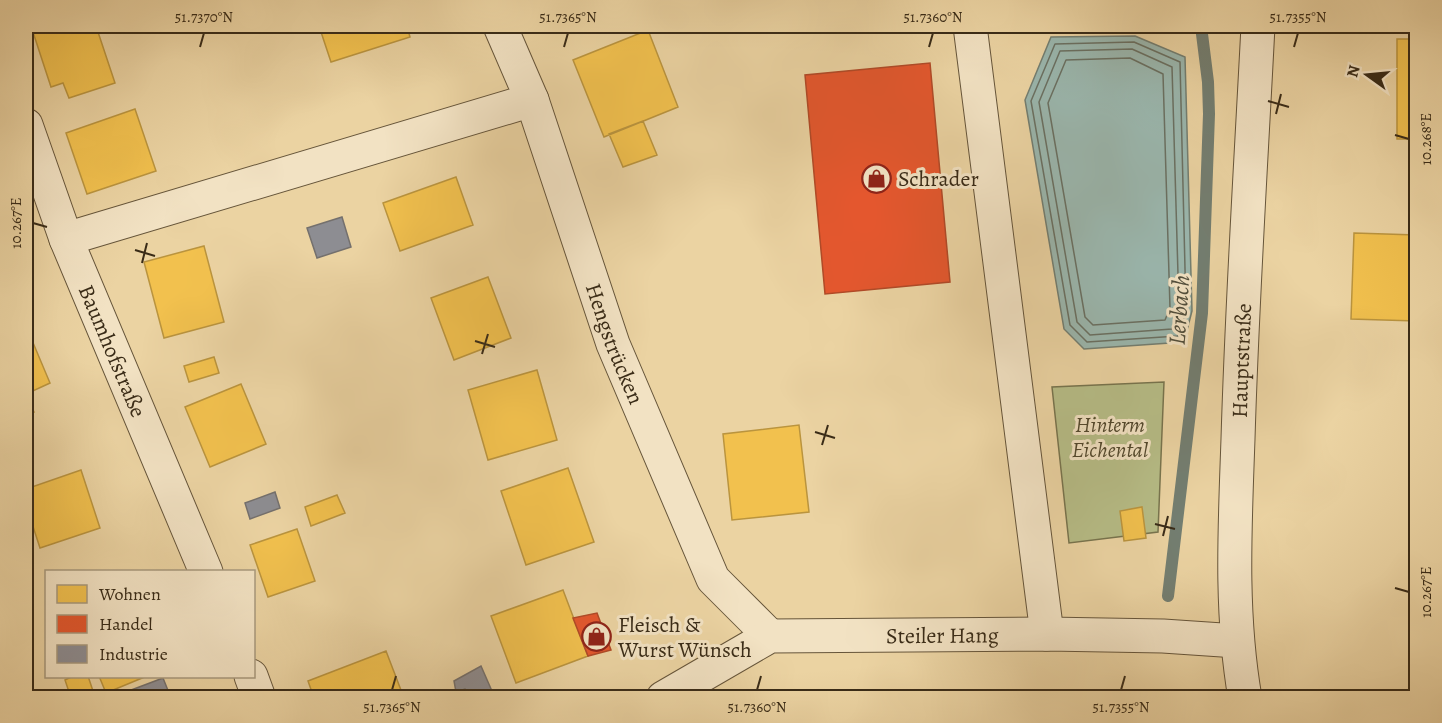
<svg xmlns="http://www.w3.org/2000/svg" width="1442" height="723" font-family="Alegreya,serif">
<rect width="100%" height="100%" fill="#ebd3a2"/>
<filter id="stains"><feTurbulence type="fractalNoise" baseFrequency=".00333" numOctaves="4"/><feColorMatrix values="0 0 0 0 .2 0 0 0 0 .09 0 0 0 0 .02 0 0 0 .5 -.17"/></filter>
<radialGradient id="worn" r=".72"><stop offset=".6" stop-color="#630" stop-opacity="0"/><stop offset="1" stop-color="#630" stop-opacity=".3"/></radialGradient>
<!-- green -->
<path fill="#b6bc86" stroke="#78744e" stroke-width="1.5" d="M1164 382 1158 532 1069 543 1052 387Z"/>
<!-- water -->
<path fill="#9ab6ad" stroke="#737e71" stroke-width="1.5" d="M1135 36 1185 57 1192 311 1184 342 1084 349 1064 329 1025 100 1051 37Z"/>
<!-- homes -->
<path fill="#f2c14e" stroke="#ba943e" stroke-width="1.5" d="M31 26H96L115 83 69 98 63 83 51 87Z
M319 26H407L410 37 331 62Z
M648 30 678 107 604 137 573 60Z
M1397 39H1416V139H1397Z
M135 109 156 171 87 194 66 133Z
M643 121 657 155 623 167 609 134Z
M456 177 473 225 400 251 383 203Z
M1354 233 1416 235V321L1351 319Z
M204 246 224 322 164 338 144 262Z
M488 277 511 338 454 360 431 298Z
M26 326 50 383 26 394 34 412 26 415Z
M214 357 219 373 189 382 184 366Z
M537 370 557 440 488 460 468 390Z
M241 384 266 444 210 467 185 407Z
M1416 403V470H1412Z
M799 425 809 512 732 520 723 434Z
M568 468 594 542 526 565 501 491Z
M81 470 100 528 40 548 26 505V489Z
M337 495 345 513 311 526 305 507Z
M1142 507 1146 538 1124 541 1120 511Z
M297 529 315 581 268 597 250 545Z
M563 590 588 656 516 683 491 616Z
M386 651 404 698H314L308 681Z
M73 676H88L95 697 71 698 65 680Z
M99 676H147L106 693Z"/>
<!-- shops -->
<path fill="#e4572e" stroke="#b14a27" stroke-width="1.5" d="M930 63 950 282 825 294 805 75Z
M1412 470H1416V565H1412Z
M597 613 611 650 588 656 573 618Z"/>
<!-- industry -->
<path fill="#8d8d92" stroke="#74706d" stroke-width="1.5" d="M342 217 351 247 317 258 307 228Z
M275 492 280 508 250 519 245 503Z
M481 666 495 698H467L465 689 456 692 454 681Z
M163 678 171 698H129L126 692Z
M465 689 467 698H441L456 692Z"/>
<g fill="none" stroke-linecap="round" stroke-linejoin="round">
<!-- shore -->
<path stroke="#6a7062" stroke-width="1.5" d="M1134 42 1180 62 1186 310 1178 336 1087 342 1070 325 1031 101 1055 44Z
M1132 49 1172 67 1179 309 1172 329 1090 335 1077 322 1039 102 1060 51Z
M1130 58 1163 74 1170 308 1165 320 1093 325 1085 317 1048 103 1066 60Z"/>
<!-- stream -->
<path stroke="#737e71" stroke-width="12" d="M1168 596 1202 313 1209 114 1208 82 1201 26"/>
<defs>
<g id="minor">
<path id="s1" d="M500 26 532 100 613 344 713 579 770 636"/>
<path d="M970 26 1047 634"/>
<path id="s2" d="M26 125 66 239 206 572"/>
<path d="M66 239 532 100"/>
<path d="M251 676 259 698"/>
<path id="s3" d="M663 698 770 636 1047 634 1163 636 1237 641"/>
</g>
<g id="tertiary">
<path id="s4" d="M1245 698C1230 611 1235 526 1238 439 1242 301 1251 163 1258 26"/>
</g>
</defs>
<!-- minor casing -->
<use href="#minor" stroke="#66553a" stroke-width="35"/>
<!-- tertiary casing -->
<use href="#tertiary" stroke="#66553a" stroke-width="35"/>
<!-- minor -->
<use href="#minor" stroke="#f2e2c3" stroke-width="33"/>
<!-- tertiary -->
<use href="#tertiary" stroke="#f2e2c3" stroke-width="33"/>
</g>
<!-- ticks -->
<path fill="none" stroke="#392b17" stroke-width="2" d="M200 47 204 33M564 47 568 33M929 47 933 33M1294 47 1298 33M1268 101 1289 107M1276 114 1281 94M1395 135 1409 139M33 223 47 227M135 250 155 256M142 263 147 243M475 341 495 347M482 354 488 334M815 432 835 438M822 445 828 425M1155 524 1175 529M1163 536 1168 516M1395 588 1409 592M392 690 396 676M757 690 761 676M1121 690 1125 676"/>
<!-- icons -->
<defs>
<symbol id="shop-ring" viewBox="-11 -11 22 22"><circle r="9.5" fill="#f2e2c3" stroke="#8f2418" stroke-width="1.5"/><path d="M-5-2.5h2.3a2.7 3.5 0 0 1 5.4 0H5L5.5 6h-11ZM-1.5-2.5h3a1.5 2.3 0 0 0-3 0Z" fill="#8f2418"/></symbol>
</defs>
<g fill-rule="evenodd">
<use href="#shop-ring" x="860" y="162" width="33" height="33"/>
<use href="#shop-ring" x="580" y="620" width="33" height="33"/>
</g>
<g text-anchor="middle" stroke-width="6" stroke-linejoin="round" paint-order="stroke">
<!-- poi labels -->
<g font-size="22" fill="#392b17" stroke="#f2e2c3" text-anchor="start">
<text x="898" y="186">Schrader</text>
<text x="618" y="632">Fleisch &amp;<tspan x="618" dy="25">Wurst Wünsch</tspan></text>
</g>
<!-- street labels -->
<g font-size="22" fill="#392b17" stroke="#f2e2c3">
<text dy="8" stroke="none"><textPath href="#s1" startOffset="338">Hengstrücken</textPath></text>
<text dy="8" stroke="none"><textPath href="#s2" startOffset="242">Baumhofstraße</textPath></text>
<text dy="8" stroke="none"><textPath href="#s4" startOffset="338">Hauptstraße</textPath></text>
<text dy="8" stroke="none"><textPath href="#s3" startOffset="296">Steiler Hang</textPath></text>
</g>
<!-- park labels -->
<g font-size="22" font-style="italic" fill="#52482d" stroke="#f2e2c3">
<text x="1110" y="432">Hinterm<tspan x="1110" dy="25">Eichental</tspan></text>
</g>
<!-- water labels -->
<g font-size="24" font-style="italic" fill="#514e3c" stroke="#f2e2c3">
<text transform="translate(1179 310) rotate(-86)" y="8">Lerbach</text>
</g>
</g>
<!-- margin -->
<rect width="1442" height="723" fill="none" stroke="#ebd3a2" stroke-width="66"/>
<!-- legend -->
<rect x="45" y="570" width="210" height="108" fill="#f2e2c3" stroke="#a8997e" stroke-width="1.5"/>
<rect x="57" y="585" width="30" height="18" fill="#f2c14e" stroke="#a8997e" stroke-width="1.5"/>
<text x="99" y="600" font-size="18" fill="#392b17">Wohnen</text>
<rect x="57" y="615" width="30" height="18" fill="#e4572e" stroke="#a8997e" stroke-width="1.5"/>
<text x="99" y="630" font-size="18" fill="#392b17">Handel</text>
<rect x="57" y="645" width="30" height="18" fill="#8d8d92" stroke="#a8997e" stroke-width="1.5"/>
<text x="99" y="660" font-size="18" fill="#392b17">Industrie</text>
<!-- north arrow -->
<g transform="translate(1367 75) rotate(285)" stroke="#f2e2c3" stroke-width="4.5" paint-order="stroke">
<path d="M0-4.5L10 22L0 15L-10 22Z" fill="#392b17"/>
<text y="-9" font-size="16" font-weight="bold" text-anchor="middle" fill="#392b17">N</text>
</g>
<rect x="33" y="33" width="1376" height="657" fill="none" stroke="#392b17" stroke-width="2"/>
<g font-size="15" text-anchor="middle" fill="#392b17">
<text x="204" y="22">51.7370°N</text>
<text x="568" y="22">51.7365°N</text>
<text x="933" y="22">51.7360°N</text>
<text x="1298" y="22">51.7355°N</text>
<text transform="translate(1426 139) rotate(-90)" y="5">10.268°E</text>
<text transform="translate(16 223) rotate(-90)" y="5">10.267°E</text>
<text transform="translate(1426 592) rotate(-90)" y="5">10.267°E</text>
<text x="392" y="712">51.7365°N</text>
<text x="757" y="712">51.7360°N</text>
<text x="1121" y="712">51.7355°N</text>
</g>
<rect width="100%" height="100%" filter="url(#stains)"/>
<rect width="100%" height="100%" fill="url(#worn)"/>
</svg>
